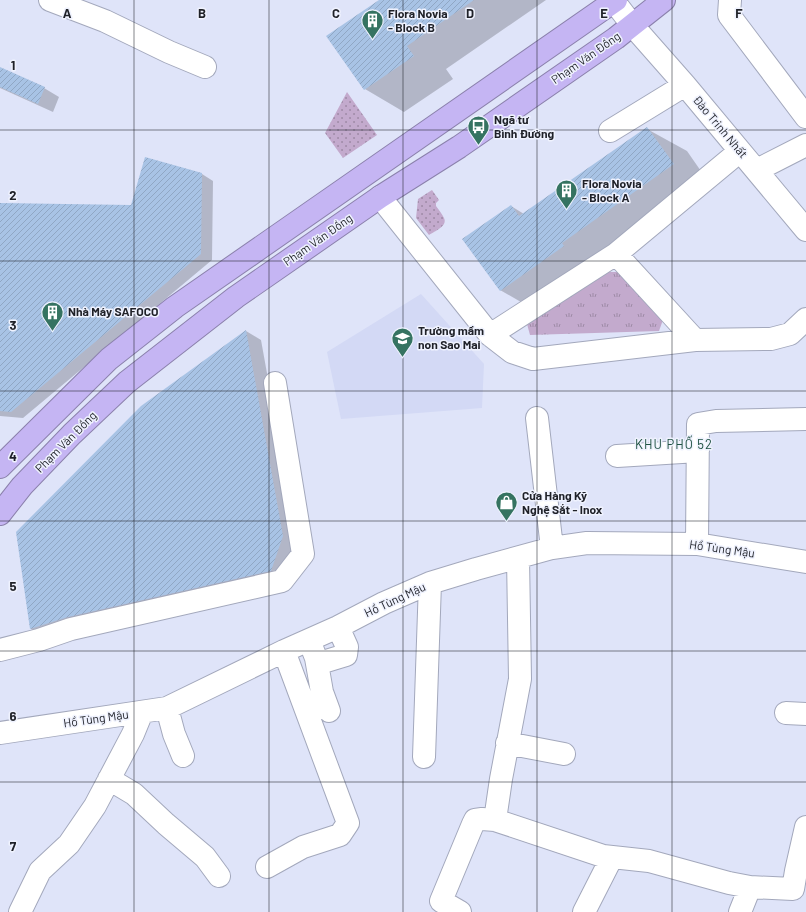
<svg xmlns="http://www.w3.org/2000/svg" width="806" height="912" font-family="Barlow,sans-serif">
<defs>
<pattern id="grass-dots" width="8" height="8" patternUnits="userSpaceOnUse"><rect width="8" height="8" fill="#c3aacd"/><path d="M2 2h.1M6 6h.1" fill="none" stroke="#9e8aa6" stroke-width="1.8" stroke-linecap="round"/></pattern>
<pattern id="park-tufts" width="24" height="20" patternUnits="userSpaceOnUse"><rect width="24" height="20" fill="#c3aacd"/><path d="M3 7l-1-3M5 7V3M7 7l1-3M15 17l-1-3M17 17v-4M19 17l1-3" fill="none" stroke="#9e8aa6"/></pattern>
<pattern id="building-hatch" width="6" height="6" patternUnits="userSpaceOnUse"><rect width="6" height="6" fill="#a8c3e5"/><path d="M-1 1l2-2M0 6l6-6M5 7l2-2" fill="none" stroke="#90a7c4"/></pattern>
</defs>
<rect width="100%" height="100%" fill="#dfe4f9"/>
<!-- built -->
<path fill="#d3d9f5" d="M421 294 484 364 482 408 341 419 327 352Z"/>
<!-- grass -->
<path fill="url(#grass-dots)" d="M347 92 377 135 343 158 325 133Z
M432 190 439 200 436 203V206C439 210 442 214 444 218 448 226 435 231 429 235L416 218 418 199Z"/>
<!-- park -->
<path fill="url(#park-tufts)" d="M607 272H621L664 317 659 331 530 335 527 324Z"/>
<!-- shadow -->
<path fill="#0003" d="M381 0H546L446 69 453 79 404 112 365 89Z
M0 68 44 88 59 97 53 112 0 88Z
M647 129 687 151 712 187 540 313 500 290 511 206 524 214Z
M202 174 213 181 212 260 23 418 0 416V204L132 206Z
M246 331 261 340 298 545 286 579 46 637 31 629 17 532Z"/>
<!-- building -->
<path fill="url(#building-hatch)" d="M379 0H474L407 46 414 56 364 90 326 36Z
M0 67 45 87 38 104 0 87Z
M647 127 674 164 562 243 564 246 500 291 462 239 511 205 519 216Z
M145 157 202 173 201 254 11 412 0 411V203L131 205Z
M246 330 283 536 271 571 68 617 30 629 16 532 141 406Z"/>
<g fill="none" stroke-linecap="round" stroke-linejoin="round">
<defs>
<path id="minor" d="M50 0 105 21 169 52 205 67
M613 0 633 26 685 85 806 230
M730 0 729 15 806 117
M610 131 685 85
M757 170 806 145
M380 197 490 335 512 352 533 359 695 340 771 339 790 334 806 319
M616 254 695 340
M490 335 616 254 740 151
M537 418 552 548
M617 456 698 451
M697 544 698 424 716 421 806 419
M309 640 316 658 323 662 346 655 347 647 338 627
M0 650 39 640 71 629 282 581 303 554 275 383
M316 658 322 692 329 711
M167 708 174 734 183 756
M786 713 806 714
M0 733 167 708 284 651 338 627 384 603 430 583 476 569 552 548 587 543 697 544 806 562
M507 743 564 754
M424 757 430 583
M109 779 134 794 166 824 205 857 219 876
M495 820 501 779 520 679 518 558
M267 867 303 847 340 835 348 823 284 651
M20 912 40 871 69 844 95 806 133 734 142 712
M460 912 441 901 473 824 475 820 482 819 495 820 603 856 649 861 729 883 750 887
M584 912 612 857
M740 912 750 887 793 889 796 871 806 827"/>
<path id="highway" d="M0 467 109 359 175 307 616 0
M0 514 22 486 72 434 127 382 236 297 380 197 459 147 616 38 664 0"/>
</defs>
<!-- minor casing -->
<use href="#minor" stroke="#a3a8bc" stroke-width="24"/>
<!-- highway casing -->
<use href="#highway" stroke="#8b81ac" stroke-width="24"/>
<!-- minor -->
<use href="#minor" stroke="#fff" stroke-width="22"/>
<!-- highway -->
<use href="#highway" stroke="#c5b5f3" stroke-width="22"/>
</g>
<!-- grid -->
<path fill="none" stroke="#1f2128" stroke-width="1" stroke-opacity="0.55" d="M134 0V912M269 0V912M403 0V912M537 0V912M672 0V912M0 130H806M0 261H806M0 391H806M0 521H806M0 651H806M0 782H806"/>
<!-- icons -->
<defs>
<symbol id="building-pin" viewBox="-11 -11 22 30"><path d="M0 17L-7.5 6A9.5 9.5 0 1 1 7.5 6Z" fill="#357361" stroke="#eff2fe"/><path d="M-4-6H4V6H1V3H-1V6H-4ZM-2.5-4.3h1.7v1.8h-1.7ZM.8-4.3h1.7v1.8H.8ZM-2.5-1h1.7V.8h-1.7ZM.8-1h1.7V.8H.8Z" fill="#fff"/></symbol>
<symbol id="bus-pin" viewBox="-11 -11 22 30"><path d="M0 17L-7.5 6A9.5 9.5 0 1 1 7.5 6Z" fill="#357361" stroke="#eff2fe"/><path d="M-5-6H5V4H4V6H2V4H-2V6H-4V4H-5ZM-3.5-4V0h7V-4ZM-3.5 1.2v1.5H-2V1.2ZM2 1.2v1.5H3.5V1.2Z" fill="#fff"/></symbol>
<symbol id="school-pin" viewBox="-11 -11 22 30"><path d="M0 17L-7.5 6A9.5 9.5 0 1 1 7.5 6Z" fill="#357361" stroke="#eff2fe"/><path d="M0-5L7-2L0 1L-7-2ZM-4 1L0 2.5L4 1V4Q0 6-4 4Z" fill="#fff"/></symbol>
<symbol id="shop-pin" viewBox="-11 -11 22 30"><path d="M0 17L-7.5 6A9.5 9.5 0 1 1 7.5 6Z" fill="#357361" stroke="#eff2fe"/><path d="M-5-2.5h2.3a2.7 3.5 0 0 1 5.4 0H5L5.5 6h-11ZM-1.5-2.5h3a1.5 2.3 0 0 0-3 0Z" fill="#fff"/></symbol>
</defs>
<g fill-rule="evenodd">
<use href="#building-pin" x="360" y="8" width="25" height="34"/>
<use href="#bus-pin" x="466" y="114" width="25" height="34"/>
<use href="#building-pin" x="554" y="178" width="25" height="34"/>
<use href="#building-pin" x="40" y="300" width="25" height="34"/>
<use href="#school-pin" x="390" y="326" width="25" height="34"/>
<use href="#shop-pin" x="494" y="490" width="25" height="34"/>
</g>
<g text-anchor="middle" stroke-width="3" stroke-linejoin="round" paint-order="stroke">
<!-- poi labels -->
<g font-size="12" font-weight="bold" fill="#1f2128" stroke="#eff2fe" text-anchor="start">
<text x="388" y="18">Flora Novia<tspan x="388" dy="14">- Block B</tspan></text>
<text x="494" y="124">Ngã tư<tspan x="494" dy="14">Bình Đường</tspan></text>
<text x="582" y="188">Flora Novia<tspan x="582" dy="14">- Block A</tspan></text>
<text x="68" y="316">Nhà Máy SAFOCO</text>
<text x="418" y="335">Trường mầm<tspan x="418" dy="14">non Sao Mai</tspan></text>
<text x="522" y="500">Cửa Hàng Kỹ<tspan x="522" dy="14">Nghệ Sắt - Inox</tspan></text>
</g>
<!-- street labels -->
<g font-size="12" fill="#1f2128" stroke="#eff2fe">
<text transform="translate(586 58) rotate(-35)" y="4">Phạm Văn Đồng</text>
<text transform="translate(720 127) rotate(50)" y="4">Đào Trinh Nhất</text>
<text transform="translate(318 240) rotate(-35)" y="4">Phạm Văn Đồng</text>
<text transform="translate(66 442) rotate(-45)" y="4">Phạm Văn Đồng</text>
<text transform="translate(722 549) rotate(8)" y="4">Hồ Tùng Mậu</text>
<text transform="translate(395 600) rotate(-25)" y="4">Hồ Tùng Mậu</text>
<text transform="translate(96 719) rotate(-8)" y="4">Hồ Tùng Mậu</text>
</g>
<!-- neighbourhood labels -->
<g font-size="13" letter-spacing="1" fill="#205243" stroke="#eff2fe">
<text x="674" y="449">KHU PHỐ 52</text>
</g>
</g>
<g font-size="13" text-anchor="middle" font-weight="bold" fill="#1f2128" stroke="#eff2fe" stroke-width="3" stroke-linejoin="round" paint-order="stroke">
<text x="67" y="18">A</text>
<text x="202" y="18">B</text>
<text x="336" y="18">C</text>
<text x="470" y="18">D</text>
<text x="604" y="18">E</text>
<text x="739" y="18">F</text>
<text x="13" y="70">1</text>
<text x="13" y="200">2</text>
<text x="13" y="330">3</text>
<text x="13" y="461">4</text>
<text x="13" y="591">5</text>
<text x="13" y="721">6</text>
<text x="13" y="851">7</text>
</g>
</svg>
